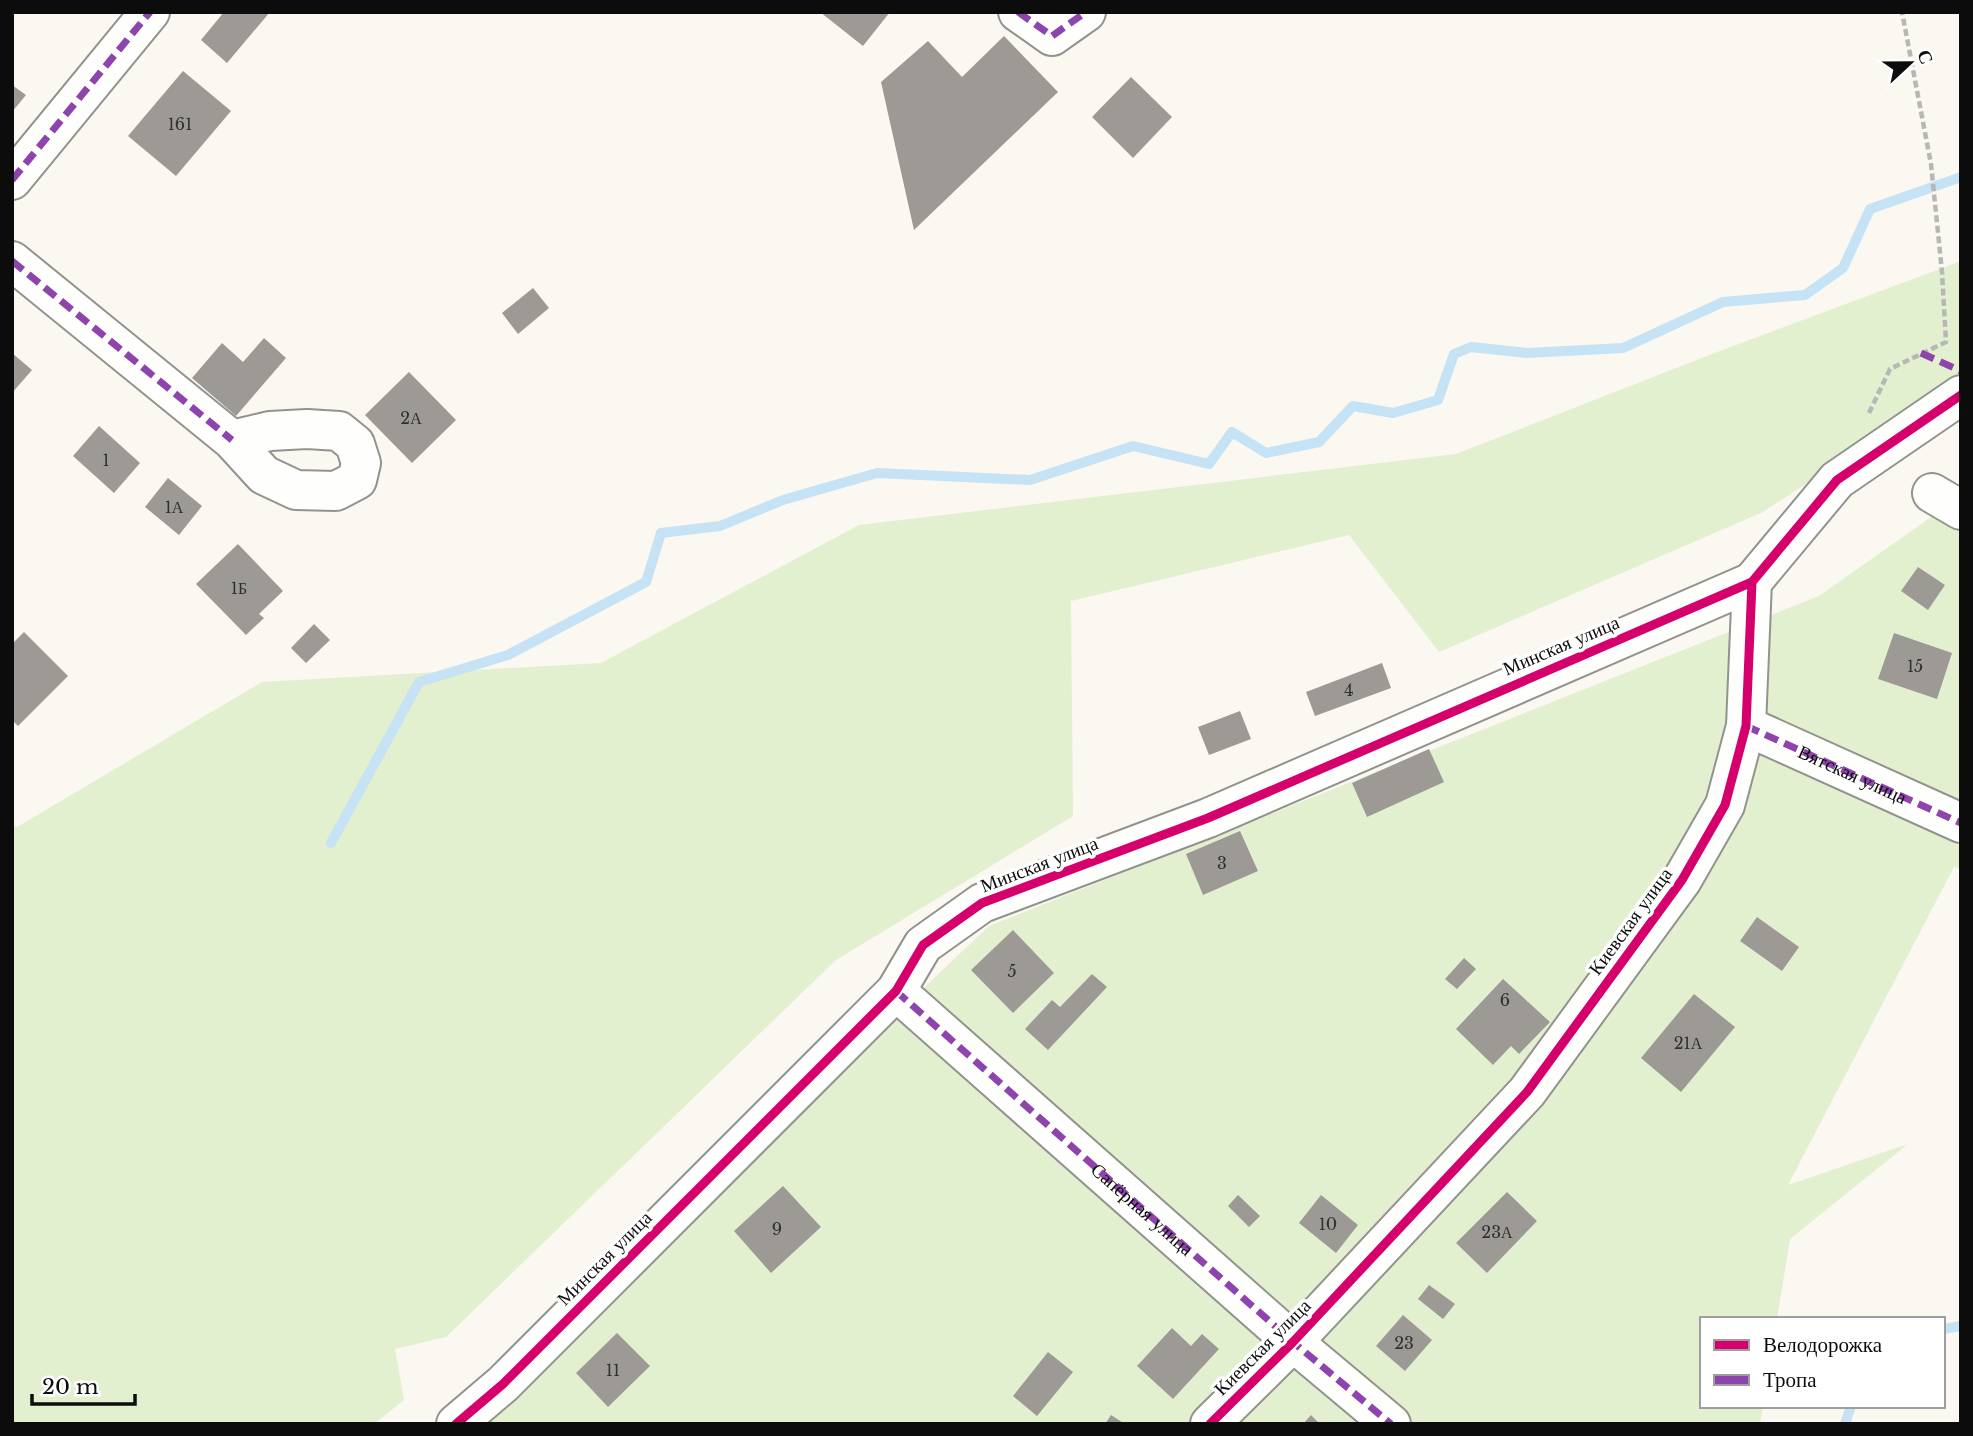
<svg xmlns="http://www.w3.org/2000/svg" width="1973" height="1436" font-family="'Libre Baskerville',serif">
<rect width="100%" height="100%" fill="#faf8f0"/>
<!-- green -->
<path fill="#e2f0cf" d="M1961 261V382L1763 512 1439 652 1349 535 1071 601 1073 816 836 960 446 1337 395 1349 404 1400 374 1424H12V825L17 827 262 682 601 663 859 525 1456 454 1712 354Z
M1961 496V869L1954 867 1788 1185 1908 1144 1790 1239 1777 1319H1702V1406H1763L1760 1424H464L989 926 1819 596Z"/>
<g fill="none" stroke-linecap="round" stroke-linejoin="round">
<!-- stream -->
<path stroke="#c6e2f5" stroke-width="10" d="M331 843 419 682 508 655 646 582 661 533 720 526 783 500 877 473 1030 480 1133 446 1209 464 1232 432 1266 453 1319 442 1353 406 1393 413 1438 400 1454 354 1471 347 1527 353 1623 348 1723 302 1805 295 1843 268 1870 209 1961 177
M1943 1329 1961 1326
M1845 1424 1851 1406"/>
</g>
<!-- building -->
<path fill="#9d9a96" d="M224 12H270L227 63 201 40Z
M820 12H890L863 46Z
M1004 36 1058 92 914 230 881 82 928 41 962 77Z
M183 71 231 111 176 176 128 136Z
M1131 77 1172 117 1133 158 1092 117Z
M12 85 26 95 12 112Z
M533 288 549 308 518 334 502 313Z
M264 338 286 358 236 416 192 378 222 343 243 362Z
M12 353 32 370 12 393Z
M409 372 456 420 412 463 365 415Z
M99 426 140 463 114 493 73 456Z
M168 478 202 506 179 535 145 507Z
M238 544 283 591 259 614 264 618 246 635 196 584Z
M1918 567 1945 585 1928 610 1901 591Z
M314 624 330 640 306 663 291 648Z
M24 632 68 676 18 726 12 720V644Z
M1894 633 1952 653 1937 699 1878 679Z
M1382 663 1391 688 1315 716 1306 692Z
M1240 711 1251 739 1209 755 1198 727Z
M1429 749 1444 782 1367 817 1352 783Z
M1240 831 1258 871 1203 895 1186 854Z
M1757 917 1799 947 1782 971 1740 941Z
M1013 930 1054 973 1013 1013 971 970Z
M1464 958 1476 969 1457 989 1445 979Z
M1092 974 1107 987 1048 1050 1025 1029 1052 1000 1060 1007Z
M1503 979 1550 1022 1519 1054 1511 1046 1493 1065 1456 1029Z
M1694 994 1735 1027 1681 1092 1641 1058Z
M783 1186 821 1227 771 1273 734 1231Z
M1507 1192 1537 1221 1487 1273 1456 1243Z
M1238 1195 1260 1216 1249 1227 1228 1206Z
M1321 1195 1358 1225 1336 1253 1299 1223Z
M1429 1285 1455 1304 1443 1319 1418 1299Z
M1403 1315 1432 1340 1405 1371 1376 1346Z
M1172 1328 1191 1346 1202 1334 1219 1349 1173 1399 1137 1366Z
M617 1333 650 1366 608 1407 576 1373Z
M1048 1352 1073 1372 1037 1416 1013 1396Z
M1111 1415 1125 1424H1105Z
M1311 1415 1320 1424H1303Z"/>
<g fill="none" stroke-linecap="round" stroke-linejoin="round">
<defs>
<g id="minor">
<path d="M1018 12 1052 36 1086 12"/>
<path d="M12 180 150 12"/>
<path d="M12 261 232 440 264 475 296 490 336 491 357 480 361 463 355 444 339 431 307 429 270 431 232 440"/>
<path d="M1932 493 1961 510"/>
<path id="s1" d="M1746 726 1961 823"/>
<path d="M896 991 1293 1342 1391 1424"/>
<path d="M456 1424 503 1384 896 991 923 945 982 903 1208 818 1752 582"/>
<path d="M1210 1424 1293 1342 1527 1092 1682 880 1725 805 1746 726 1752 582 1837 480 1961 395"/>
</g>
</defs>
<!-- minor casing -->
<use href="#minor" stroke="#93928f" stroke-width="42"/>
<!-- path -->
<path stroke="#b7b7b5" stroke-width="4.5" stroke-dasharray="7 3.5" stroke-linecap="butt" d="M1869 413 1890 369 1946 342 1942 272 1931 164 1902 12"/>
<!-- minor -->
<use href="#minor" stroke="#fefefd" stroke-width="38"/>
<!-- quiet -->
<g stroke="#8e44ad" stroke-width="7" stroke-dasharray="14 7" stroke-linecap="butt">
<path d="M1018 12 1052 36 1086 12"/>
<path d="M12 180 150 12"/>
<path d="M12 261 232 440"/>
<path d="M1921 353 1961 371"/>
<path d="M1746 726 1961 823"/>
<path id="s2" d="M896 991 1293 1342 1391 1424"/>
</g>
<defs>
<path id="cycleway" d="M456 1424 503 1384 896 991 923 945 982 903 1208 818 1752 582
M1210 1424 1293 1342 1527 1092 1682 880 1725 805 1746 726 1752 582 1837 480 1961 395"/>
</defs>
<!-- cycleway casing -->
<use href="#cycleway" stroke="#fff" stroke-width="13"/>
<!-- cycleway -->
<use href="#cycleway" stroke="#d6006c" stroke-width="9"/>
</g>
<g text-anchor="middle" stroke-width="7" stroke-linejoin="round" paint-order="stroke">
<!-- number labels -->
<g font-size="16" fill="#30302e">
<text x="180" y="130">161</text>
<text x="411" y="424">2А</text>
<text x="106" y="466">1</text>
<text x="174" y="513">1А</text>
<text x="239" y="594">1Б</text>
<text x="1915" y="672">15</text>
<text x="1349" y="696">4</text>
<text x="1222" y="869">3</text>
<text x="1012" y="977">5</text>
<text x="1505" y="1006">6</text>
<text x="1688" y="1049">21А</text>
<text x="1328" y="1230">10</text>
<text x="777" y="1235">9</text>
<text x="1497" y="1238">23А</text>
<text x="1404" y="1349">23</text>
<text x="613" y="1376">11</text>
</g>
<!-- street labels -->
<g font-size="19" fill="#0c0c0c" stroke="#fff">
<text transform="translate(1561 645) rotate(-23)" y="7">Минская улица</text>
<text dy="7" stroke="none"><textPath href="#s1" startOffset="117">Вятская улица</textPath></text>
<text transform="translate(1039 864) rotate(-21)" y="7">Минская улица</text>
<text transform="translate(1630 921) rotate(-54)" y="7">Киевская улица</text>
<text dy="7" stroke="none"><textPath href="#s2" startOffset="329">Сапёрная улица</textPath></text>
<text transform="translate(604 1258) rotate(-45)" y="7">Минская улица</text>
<text transform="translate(1262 1347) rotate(-45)" y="7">Киевская улица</text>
</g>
</g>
<!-- border -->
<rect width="1973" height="1436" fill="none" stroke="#0c0c0c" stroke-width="28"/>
<!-- legend -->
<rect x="1700" y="1317" width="245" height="91" fill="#ffffff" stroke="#9e9e9e" stroke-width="2"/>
<rect x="1714" y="1340" width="35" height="10" fill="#d6006c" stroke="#9e9e9e" stroke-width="2"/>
<text x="1763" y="1352" font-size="21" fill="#0c0c0c">Велодорожка</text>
<rect x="1714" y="1375" width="35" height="10" fill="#8e44ad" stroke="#9e9e9e" stroke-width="2"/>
<text x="1763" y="1387" font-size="21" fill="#0c0c0c">Тропа</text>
<!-- north arrow -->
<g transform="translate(1910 63) rotate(68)" stroke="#ffffff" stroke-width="5" paint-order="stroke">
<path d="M0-5L12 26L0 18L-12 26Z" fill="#0c0c0c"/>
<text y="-10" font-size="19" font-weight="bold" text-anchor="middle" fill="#0c0c0c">С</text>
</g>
<!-- scale -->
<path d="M32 1394v10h103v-10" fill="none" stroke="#0c0c0c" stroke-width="3.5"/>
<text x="42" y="1394" font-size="21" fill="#0c0c0c" stroke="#ffffff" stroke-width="5" paint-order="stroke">20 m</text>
</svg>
